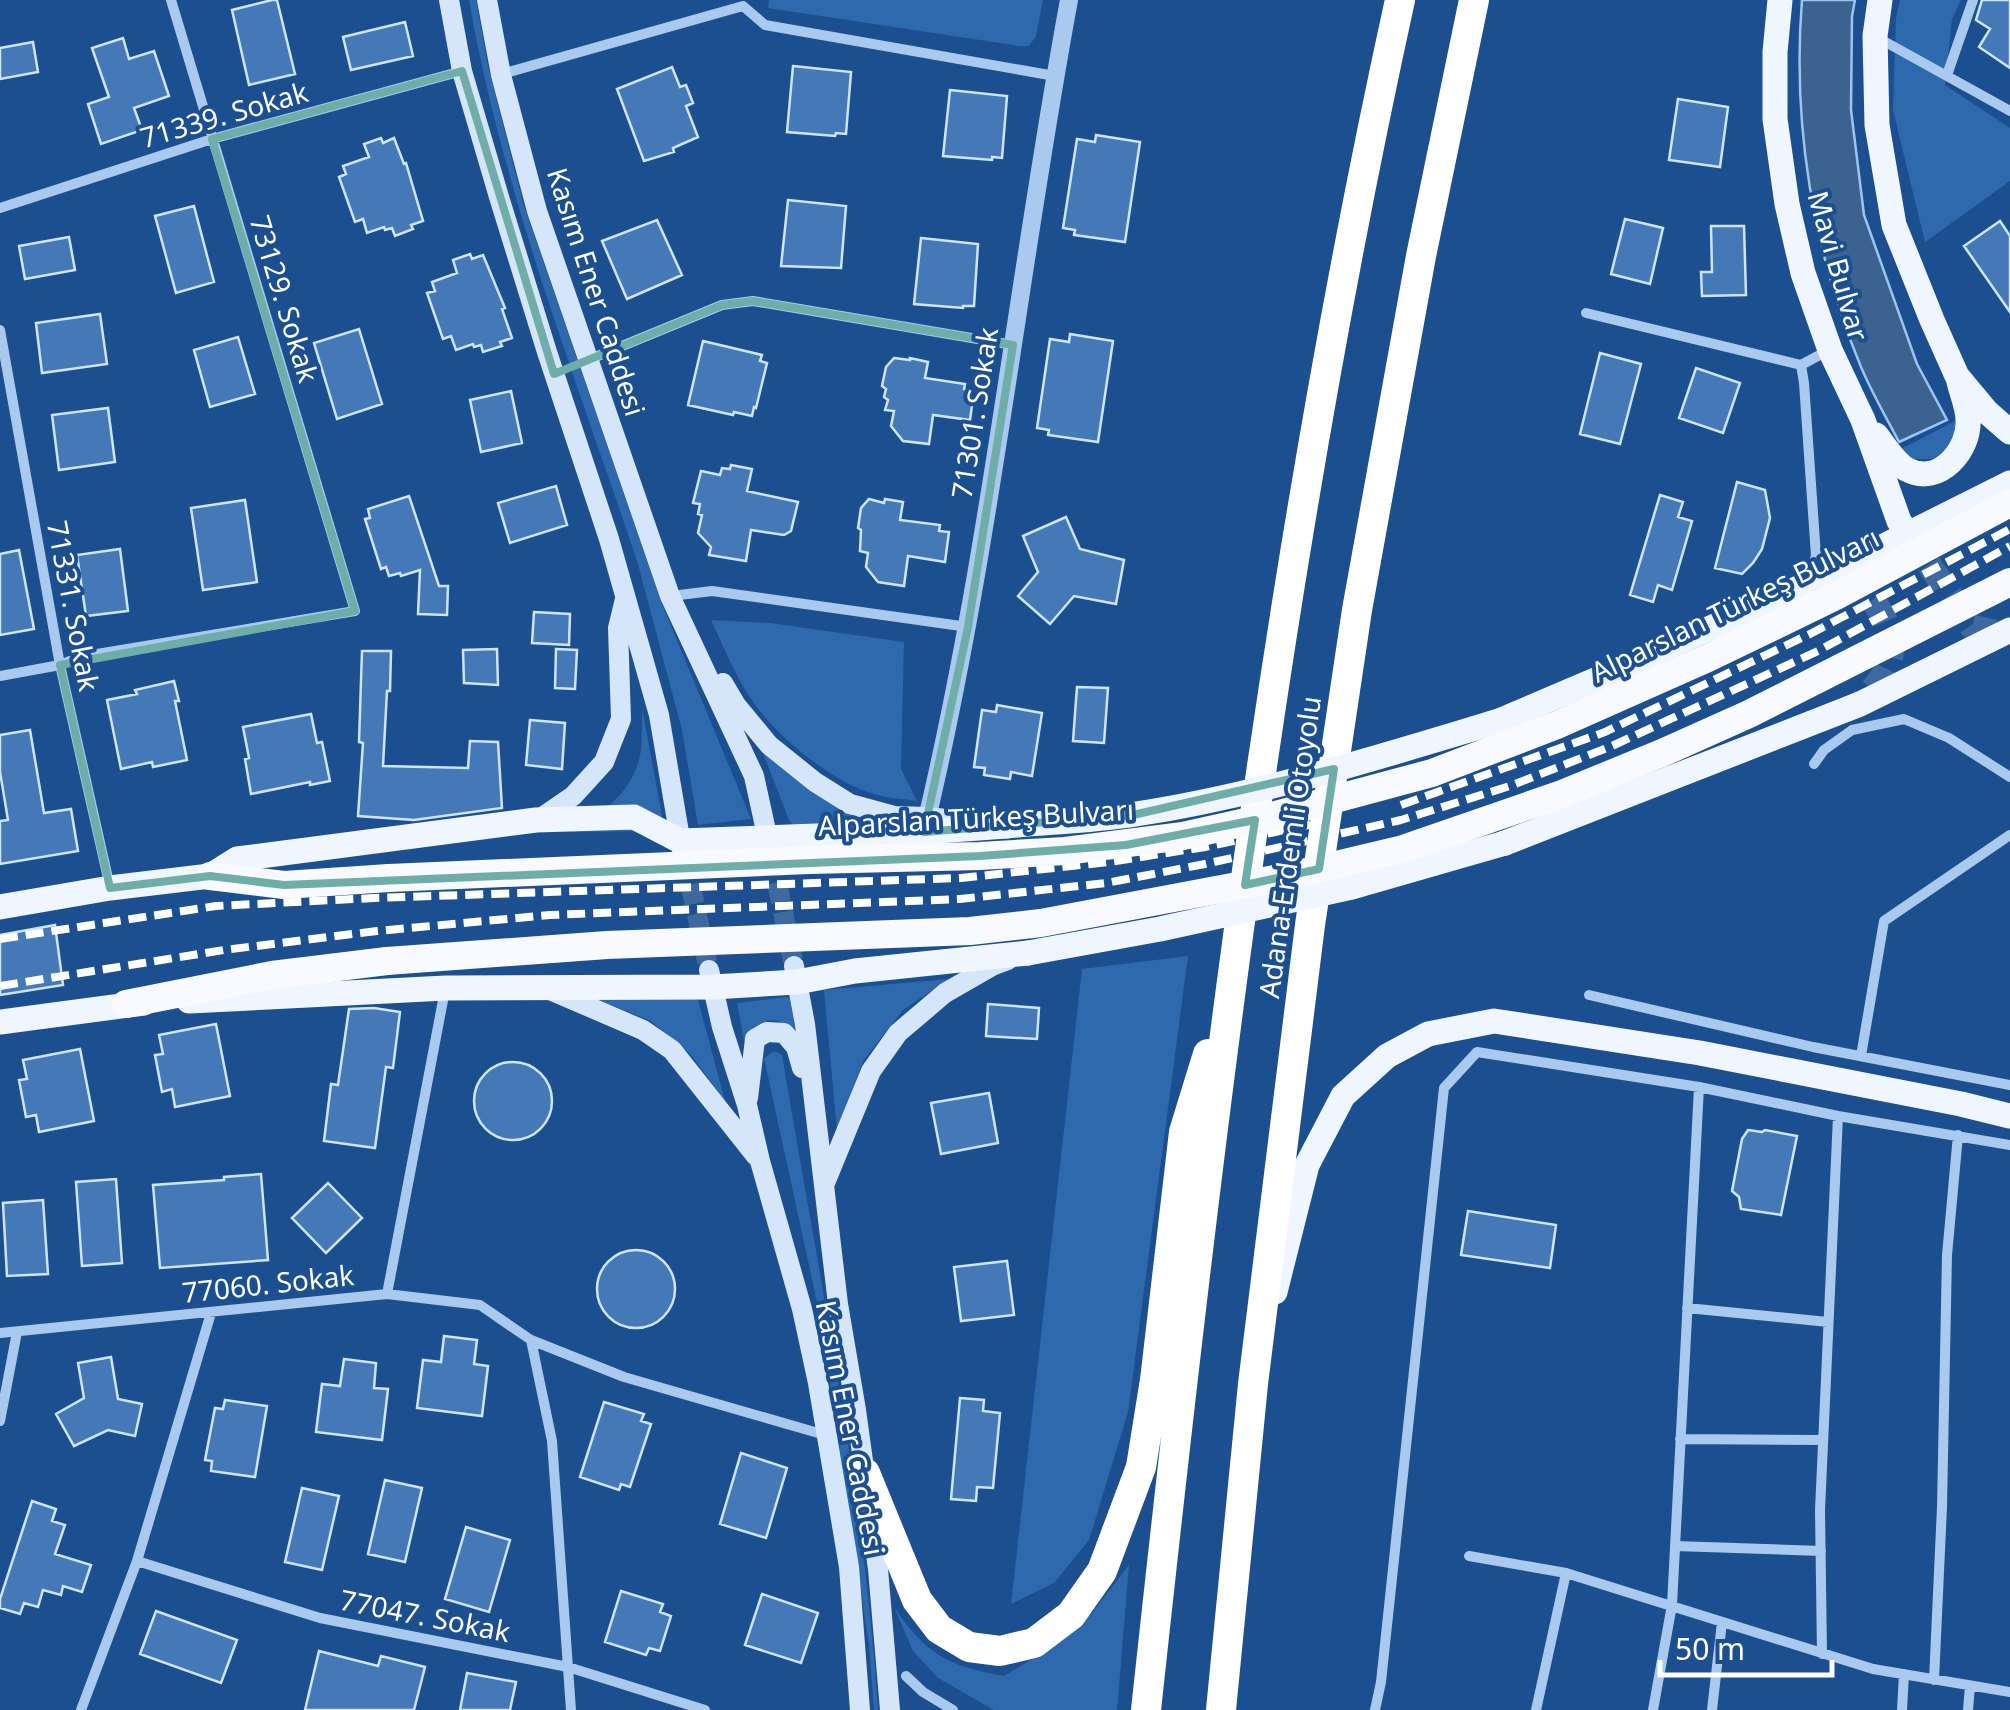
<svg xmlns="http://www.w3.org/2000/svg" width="2010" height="1710" font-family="'Noto Sans',sans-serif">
<rect width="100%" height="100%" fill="#1b4f8f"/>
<!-- green -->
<path fill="#2e69ad" d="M469 0H476L488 66 523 203 662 604 751 819 698 825 682 730 638 564C576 378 503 194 469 0Z
M769 0H1043L1036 36 1029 46H1019L768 8Z
M1900 0H1961L1952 19 1945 85 2010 128V181L1925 242 1893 110 1896 19Z
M1957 420 1954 440 1937 459H1912L1901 449Z
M711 620 770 623 904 642 901 769 917 801C907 799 896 799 886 797 841 789 787 745 759 710 738 683 725 650 711 620Z
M642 708 663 821 654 831 571 832C604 814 636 789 641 749 642 735 642 722 642 708Z
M761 748 891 823 795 827 789 820Z
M1188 956 1128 1412 1089 1540 1054 1583 1011 1604 1082 969Z
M949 979 903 1010 863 1061 837 1131 824 990Z
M794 996 796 1036C775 1011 763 1018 744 1041L737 1003Z
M693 997 698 1000 725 1101 691 1055 651 1021 596 999Z
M774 1051 782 1055C818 1271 864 1491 878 1710H874L869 1645 820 1316 764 1058Z
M1129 1565 1117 1710H994L938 1678 913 1651 894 1607C926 1654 947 1666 1004 1676L1040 1654 1091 1614Z"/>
<!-- water -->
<path fill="#3c6290" stroke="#9cc4f0" stroke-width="2.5" d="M1802 0H1855L1852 16 1851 110 1864 215 1917 364 1947 420 1899 442C1886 417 1872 393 1861 367 1813 251 1792 125 1802 0Z"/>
<!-- building -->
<path fill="#4478b7" stroke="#cfe3fa" stroke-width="2.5" d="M272 0H277L295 74 249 85 232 10Z
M1982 0H2010V68L1979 47 1990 29 1976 20Z
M405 22 413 56 351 70 343 37Z
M123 38 129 59 154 51 169 96 134 108 142 130 101 144 88 104 109 97 92 48Z
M33 42 38 72 0 79V48Z
M793 66 851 72 846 134 836 133 835 136 787 132Z
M672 67 680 87 686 85 693 103 686 106 698 137 673 148 674 152 644 161 617 89Z
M950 90 1007 96 1002 158 992 157V160L943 156Z
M1678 99 1728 107 1720 167 1669 160Z
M1096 135 1140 142 1125 242 1074 235 1075 230 1063 228 1077 139 1095 142Z
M381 138 383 143 394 138 404 164 406 163 423 221 411 225 413 229 395 236 392 228 385 230 384 227 367 233 363 219 355 222 339 177 346 174 343 166 369 157 364 144Z
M788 200 846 206 841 268 781 266Z
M194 206 214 282 176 293 155 216Z
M1625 219 1663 228 1650 284 1611 274Z
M657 220 682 275 627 299 602 241Z
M2000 221 2010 236V312L1964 246Z
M1711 226H1744L1746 295 1702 296 1701 272H1712Z
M69 237 75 270 25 279 19 246Z
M921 238 978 244 974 306H963V308L914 304Z
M470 254 472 259 483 255 505 308 502 309 512 338 500 342 502 346 483 352 481 345 474 347 473 344 456 350 451 336 443 339 427 293 435 291 432 282 457 273 453 260Z
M100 314 107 364 42 373 36 323Z
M359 329 382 404 337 419 314 343Z
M1070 334 1113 341 1098 442 1048 435 1049 430 1037 428 1050 339 1069 342Z
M238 337 255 394 210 407 194 350Z
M703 341 762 355 760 361 767 363 756 408 754 407 752 416 734 412 733 415 688 405Z
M1600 353 1641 364 1620 444 1580 434Z
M894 358 910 360V358L928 362 925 378 965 384 964 389 974 391 970 420 933 415 929 444 903 441 891 426 894 411 885 410 888 400 884 397 886 389 882 386 886 367Z
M1696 368 1740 383 1723 433 1679 418Z
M511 391 522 443 481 452 470 400Z
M108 408 115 462 59 470 52 415Z
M731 465 752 469 747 491 798 502 791 531 784 535 751 530 746 561 709 555 711 547 698 533 702 515 698 514 700 504 693 503 701 471 720 475 722 468 730 469Z
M1737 482 1765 490 1770 518 1762 549 1753 563 1742 574 1715 568Z
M556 486 567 525 510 543 498 503Z
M1660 495 1683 502 1678 517 1692 521 1672 590 1658 585 1653 602 1630 595Z
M409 496 439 586H448L447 615 418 614 420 570 401 576 400 573 389 576 386 567 381 569 365 519 370 518 368 509Z
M869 499 884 503 885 499 903 502 900 520 940 525 939 531 949 532 945 562 908 556 904 586 878 582 866 567 868 553 860 551 861 530 858 528 861 508Z
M245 500 257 582 203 590 191 508Z
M1066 517 1080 549 1124 560 1116 604 1074 596 1050 624 1018 596 1038 572 1023 536Z
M120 549 128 611 86 616 77 555Z
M19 550 34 629 0 635V554Z
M534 612 570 614 569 645 532 643Z
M497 649 498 685 464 683 463 650Z
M556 649 577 650 575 689 555 688Z
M362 651H391L390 691H387L383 766 468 768 470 741 498 742 502 808 414 820 358 816 363 743 359 742Z
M174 681 179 701H175L187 760 153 767 152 762 121 769 107 700 137 694 135 690Z
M1077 687 1108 688 1104 743 1073 741Z
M997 705 1042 713 1032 776 1011 772 1010 779 984 775 985 768 974 767 982 710 996 712Z
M311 714 317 743 322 742 330 781 310 785V782L251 794 245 759 249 758 243 727Z
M530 720 565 723 562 769 526 765Z
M30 730 44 813 71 809 78 851 0 864V821L8 820 0 772V735Z
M55 925 63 985 0 995V935Z
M988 1004 1039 1008 1037 1039 986 1036Z
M374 1008 400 1012 393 1068 386 1067 375 1148 324 1141 331 1084 338 1085 349 1009Z
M216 1024 230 1096 175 1107 172 1089 162 1092 155 1055 163 1054 159 1035Z
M80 1049 94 1121 39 1132 36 1115 26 1117 19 1080 27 1079 23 1060Z
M474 1101a39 39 0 1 1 78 0a39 39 0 1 1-78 0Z
M989 1093 998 1143 941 1154 931 1103Z
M1748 1130 1762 1132 1765 1130 1797 1136 1781 1215 1741 1209 1739 1197 1732 1191 1742 1139Z
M261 1174 268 1260 160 1268 153 1185 224 1180V1177Z
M116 1179 122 1263 82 1266 76 1182Z
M328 1183 362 1218 326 1253 292 1218Z
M43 1200 48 1274 7 1276 3 1203Z
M1468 1211 1556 1225 1550 1268 1461 1255Z
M597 1289a39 39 0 1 1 78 0a39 39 0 1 1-78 0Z
M1007 1261 1014 1315 961 1321 954 1267Z
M444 1336 477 1340 474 1364 488 1366 482 1416 417 1408 423 1360 441 1362Z
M111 1357 118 1399 142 1404 135 1436 108 1430 74 1446 56 1414 84 1398 78 1363Z
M344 1359 376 1363 374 1388 388 1389 382 1440 316 1432 322 1384 340 1386Z
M960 1398 984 1400 983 1411 1000 1413 993 1488 977 1487 976 1501 951 1499Z
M225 1400 267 1406 255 1477 211 1471 212 1461 205 1460 215 1408 223 1409Z
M604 1402 644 1414 641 1421 651 1424 630 1487 621 1484 619 1490 580 1477Z
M741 1453 787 1468 766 1538 720 1524Z
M385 1480 422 1488 405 1562 368 1554Z
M302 1488 339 1496 322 1570 285 1562Z
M32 1501 56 1509 52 1521 65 1525 55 1554 91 1565 82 1592 63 1586 61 1595 43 1590 38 1607 24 1603 20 1614 0 1608V1599Z
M466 1527 510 1540 489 1612 445 1599Z
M621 1591 663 1604 660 1612 671 1616 660 1651 649 1648 646 1655 605 1642Z
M762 1594 818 1613 801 1663 745 1645Z
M156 1611 237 1640 221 1683 140 1654Z
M319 1651 378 1666 381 1656 425 1667 414 1710H305Z
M467 1673 516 1682 510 1710H460Z"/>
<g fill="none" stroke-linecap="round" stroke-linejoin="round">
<!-- secondary-tunnel -->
<path stroke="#3d69a0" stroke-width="20" stroke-dasharray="20 10" stroke-linecap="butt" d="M771 853 794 966
M684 855 709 970"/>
<!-- primary-tunnel -->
<path stroke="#3d69a0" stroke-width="25" stroke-dasharray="25 12" stroke-linecap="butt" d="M1908 534 1972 627 2002 634
M1841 582C1871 586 1896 626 1891 656 1887 675 1872 690 1860 704"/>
<!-- minor -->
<path stroke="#a9c9ee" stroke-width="10" d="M1880 39 2010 111
M502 74 743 6 765 25 1055 76
M1947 75 1973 0
M0 208 212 139 462 71
M1586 313 1801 365 1829 350
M0 330 60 665 110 887
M588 360 722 305 753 301 1013 345
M1801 365 1804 383 1816 556 1808 576
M671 596 712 591 968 627
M0 676 60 665 79 657 355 611 171 0
M1814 764 1824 750 1852 730 1904 719 1949 738 2010 777
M1589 995 1813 1047 2010 1085
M1861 1056 1884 921 2010 835
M387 1294 445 990
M1687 1308 1828 1322
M0 1333 387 1294 480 1305 531 1340 624 1377 825 1435
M531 1340 552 1441 571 1710
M0 1421 17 1332
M1680 1439 1823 1440
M1675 1546 1821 1551
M1469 1556 1566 1573 1873 1669 2010 1692
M137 1561 320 1618 568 1667 705 1710
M1822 1654 1820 1510 1838 1116
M906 1676 923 1692 953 1710
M1934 1680 1942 1507 1947 1255 1958 1135
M81 1710 137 1561 211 1313
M1375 1710 1381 1682 1444 1088 1477 1052 1699 1087 1838 1116 2010 1145
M1536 1710 1566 1573
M1653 1710 1672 1605 1699 1087
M1712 1710 1722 1622
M1902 1710 1904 1674
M1968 1710 1970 1686"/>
<!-- tertiary -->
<path stroke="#a9c9ee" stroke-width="18" d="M925 827C990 554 1018 275 1069 0"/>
<!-- secondary -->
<path stroke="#d6e6fa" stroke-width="20" d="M449 0 462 71 499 197 547 352 609 539 659 715 682 850
M487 0 501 75 537 211 670 596 754 776 770 849
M723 683 736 705 769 745 815 782 850 804 894 816 927 817 966 821
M538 820 573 796 604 762 621 719 618 628 625 599
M794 966 805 1024 838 1304 856 1410 878 1569 890 1710
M709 970 722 1027 747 1105 760 1161 802 1309 818 1383 849 1567 860 1710
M550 990 643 1030 672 1050 756 1156
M748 1098 755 1039 767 1032 784 1033 796 1047 802 1068
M825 1183 871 1071 898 1033 945 993 992 966 1008 960"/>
<!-- primary -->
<path stroke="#f0f6ff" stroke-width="25" d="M1780 0 1775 52V119L1787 204 1803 273 1830 350 1863 420 1899 521 1908 534
M1880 0 1875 36 1877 125 1894 225 1932 320 1957 376 1987 412 2010 432
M1876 435C1885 446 1895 464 1908 470 1939 486 1970 450 1968 420 1968 408 1962 394 1959 382
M1499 721 1614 672 1818 579 2010 483
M1505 843 1860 704 2010 630
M0 907 110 888 210 876 237 859 536 820 634 817 680 841 924 832 1006 826
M189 1001 446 988 713 987 797 982 855 971 1028 953
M0 1022 144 1003
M1275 1292 1307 1165 1343 1096 1387 1056 1428 1034 1494 1021 1700 1053 1961 1104 2010 1116"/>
<!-- trunk -->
<path stroke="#f8faff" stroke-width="28" d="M210 876 284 885 389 878
M126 1004 272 975 387 961"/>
<!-- motorway -->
<path stroke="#fff" stroke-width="30" d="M865 1473 917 1600 939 1629 969 1647 1000 1651 1034 1643 1071 1615 1102 1571 1141 1467 1155 1380 1184 1132 1208 1054
M1146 1710C1208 1137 1276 563 1400 0
M1221 1710 1253 1384 1310 925 1357 610 1421 256 1474 0"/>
<!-- rail -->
<path stroke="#fff" stroke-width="8" stroke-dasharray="18 8" stroke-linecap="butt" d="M1401 805 1605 732 1812 633 2010 529
M0 939 216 906 374 898 961 878 1109 862 1205 847 1327 821
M0 986 224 950 377 931 550 915 960 899 1106 883 1205 864 1401 820 1510 786 1612 746 1818 651 2010 546"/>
<!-- primary-bridge -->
<path stroke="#f0f6ff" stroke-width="25" d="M1006 826C1049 822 1093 821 1136 814 1259 795 1379 757 1499 721
M1028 953 1160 929 1352 887 1505 843"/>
<!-- trunk-bridge -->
<path stroke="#f8faff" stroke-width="28" d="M389 878 809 860 980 856 1065 851 1183 836 1264 818 1432 773 1557 725 1708 658 1836 596 2010 503
M387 961 607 945 970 931 1041 923 1285 877 1403 849 1562 794 1662 753 1749 714 2010 582"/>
</g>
<!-- marked area -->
<path fill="none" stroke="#6fada8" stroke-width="8" stroke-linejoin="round" d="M462 71 554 374 722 305 753 301 1013 345 968 627 924 832 1133 815 1334 769 1319 869 1245 885 1255 820 1126 845 980 856 284 885 210 876 110 888 60 665 355 611 212 139Z"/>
<g text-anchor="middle" stroke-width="8" stroke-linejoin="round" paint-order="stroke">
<!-- street labels -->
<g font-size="28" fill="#fff" stroke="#1b4f8f">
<text transform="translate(224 115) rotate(-16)" y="10">71339. Sokak</text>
<text transform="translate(1838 266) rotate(74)" y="10">Mavi Bulvar</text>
<text transform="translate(596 292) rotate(72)" y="10">Kasım Ener Caddesi</text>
<text transform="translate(284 299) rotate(73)" y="10">73129. Sokak</text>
<text transform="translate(975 413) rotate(-81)" y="10">71301. Sokak</text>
<text transform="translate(1735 605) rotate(-26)" y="10">Alparslan Türkeş Bulvarı</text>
<text transform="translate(73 606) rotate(79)" y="10">71331. Sokak</text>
<text transform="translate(976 818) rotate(-3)" y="10">Alparslan Türkeş Bulvarı</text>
<text transform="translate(1290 847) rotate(-82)" y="10">Adana-Erdemli Otoyolu</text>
<text transform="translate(268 1284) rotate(-6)" y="10">77060. Sokak</text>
<text transform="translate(850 1428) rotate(79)" y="10">Kasım Ener Caddesi</text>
<text transform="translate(425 1616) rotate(11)" y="10">77047. Sokak</text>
</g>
</g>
<!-- scale -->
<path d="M1660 1660v15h172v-15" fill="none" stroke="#ffffff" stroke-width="5"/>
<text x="1675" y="1660" font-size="30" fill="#ffffff" stroke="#1b4f8f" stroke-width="8" paint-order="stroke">50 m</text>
</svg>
